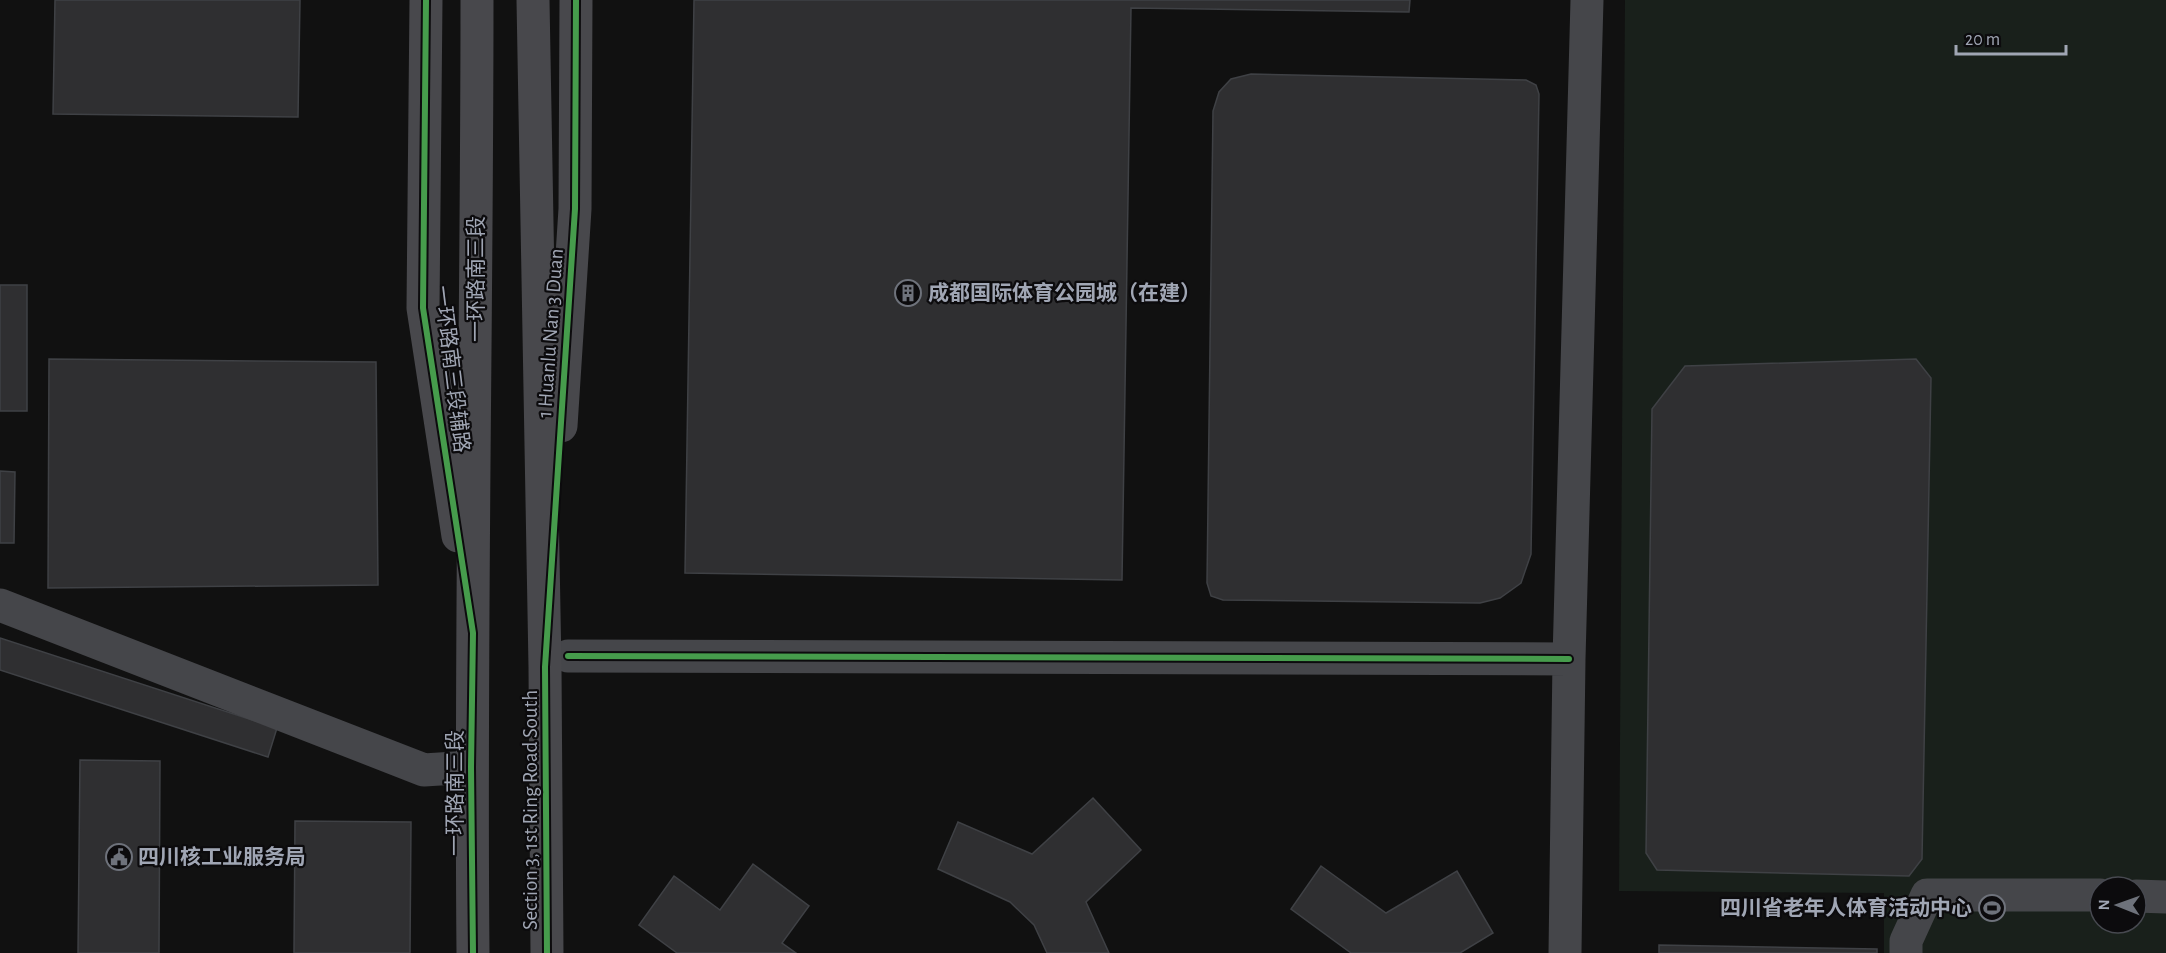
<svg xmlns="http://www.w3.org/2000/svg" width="2166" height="953" font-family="'Alegreya Sans','Noto Sans SC',sans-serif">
<rect width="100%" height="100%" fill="#111"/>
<!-- green -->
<path fill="#19201b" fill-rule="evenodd" d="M1625 0H2166V953H1884V893L1619 891ZM2100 887H2136V923H2100Z"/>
<!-- building -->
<path fill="#2f2f31" stroke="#3f4145" stroke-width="1.5" d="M55 0H300L298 117 53 114Z
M694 0H1410L1409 12 1131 8 1122 580 685 573Z
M1251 74 1526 80 1536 85 1539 94 1531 554 1521 583 1500 598 1480 603 1223 600 1211 596 1207 583 1213 111 1219 92 1231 79Z
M0 285H27V411H0Z
M49 359 376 362 378 585 48 588Z
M1916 359 1931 378 1922 859 1909 876 1657 870 1646 853 1652 409 1685 366Z
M0 471 15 472 14 543H0Z
M0 638 277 728 268 757 0 670Z
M80 760 160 761 159 953H78Z
M1093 798 1141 850 1086 902 1109 953H1047L1034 925 1010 902 938 869 958 822 1032 854Z
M295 821 411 822 410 953H294Z
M753 864 809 906 782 943 796 953H677L639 925 674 876 720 910Z
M1321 866 1386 913 1457 871 1493 933 1460 953H1351L1291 909Z
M1659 945 1877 949V953H1659Z"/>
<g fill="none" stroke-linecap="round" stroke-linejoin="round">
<!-- minor -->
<path stroke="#45464a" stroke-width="33" d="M0 605 424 770 471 767
M568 656 1569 659
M2136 896 2166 897
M1565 953 1569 659 1587 0
M1906 953V941L1927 895H2100"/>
<!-- major -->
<path stroke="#48484c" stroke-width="33" d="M426 0 423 308 458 536
M533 0 545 667 547 953
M561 426 575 209 576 0
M473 953C470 635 477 318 477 0"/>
<defs>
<path id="cycleway" d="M426 0 423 308 473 633 471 767 473 953
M568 656 1569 659
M547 953 545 667 575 209 576 0"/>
</defs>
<!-- cycleway casing -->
<use href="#cycleway" stroke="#0c0b0d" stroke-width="10"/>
<!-- cycleway -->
<use href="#cycleway" stroke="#469c4c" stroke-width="6"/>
</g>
<!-- icons -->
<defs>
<symbol id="building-ring" viewBox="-11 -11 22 22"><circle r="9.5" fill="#0c0b0d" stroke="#6e727b" stroke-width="1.5"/><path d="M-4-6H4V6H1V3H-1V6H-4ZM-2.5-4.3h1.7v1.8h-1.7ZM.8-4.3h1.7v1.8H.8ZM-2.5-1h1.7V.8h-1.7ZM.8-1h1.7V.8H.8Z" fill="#6e727b"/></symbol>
<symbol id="civic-ring" viewBox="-11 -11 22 22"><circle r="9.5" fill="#0c0b0d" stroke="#6e727b" stroke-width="1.5"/><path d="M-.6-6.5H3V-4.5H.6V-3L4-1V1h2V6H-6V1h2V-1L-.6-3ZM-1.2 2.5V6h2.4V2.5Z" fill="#6e727b"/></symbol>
<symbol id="stadium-ring" viewBox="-11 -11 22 22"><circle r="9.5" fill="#0c0b0d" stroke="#6e727b" stroke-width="1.5"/><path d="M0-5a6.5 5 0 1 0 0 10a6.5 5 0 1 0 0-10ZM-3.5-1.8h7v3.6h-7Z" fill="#6e727b"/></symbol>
</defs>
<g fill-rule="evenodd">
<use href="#building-ring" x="893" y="278" width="30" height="30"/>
<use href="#civic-ring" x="104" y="842" width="30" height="30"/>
<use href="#stadium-ring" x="1977" y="893" width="30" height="30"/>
</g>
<g text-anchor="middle" stroke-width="4.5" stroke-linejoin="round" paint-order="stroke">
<!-- street labels -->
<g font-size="21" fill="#a0a6b4" stroke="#0c0b0d">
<text transform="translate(476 279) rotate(-90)" y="7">一环路南三段</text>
<text transform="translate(550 333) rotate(-86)" y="7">1 Huanlu Nan 3 Duan</text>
<text transform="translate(452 369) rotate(83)" y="7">一环路南三段辅路</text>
<text transform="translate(455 793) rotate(-90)" y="7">一环路南三段</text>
<text transform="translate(530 810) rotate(-90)" y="7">Section 3, 1st Ring Road South</text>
</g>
<!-- poi labels -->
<g font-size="21" font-weight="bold" fill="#a0a6b4" stroke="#0c0b0d" text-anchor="start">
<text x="928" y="300">成都国际体育公园城（在建）</text>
<text x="138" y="864">四川核工业服务局</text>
<text x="1972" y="915" text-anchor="end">四川省老年人体育活动中心</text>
</g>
</g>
<!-- north arrow -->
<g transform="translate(2118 905) rotate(271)"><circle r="28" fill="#0c0b0d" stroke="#474950" stroke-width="1.5"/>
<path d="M0-4.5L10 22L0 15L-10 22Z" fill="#6e727b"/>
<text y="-9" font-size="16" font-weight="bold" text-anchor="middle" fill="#a0a6b4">N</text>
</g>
<!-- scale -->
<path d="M1956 45v9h110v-9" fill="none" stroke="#a0a6b4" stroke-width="3"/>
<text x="1965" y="45" font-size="18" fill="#a0a6b4" stroke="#0c0b0d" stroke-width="4.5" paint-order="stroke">20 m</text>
</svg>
